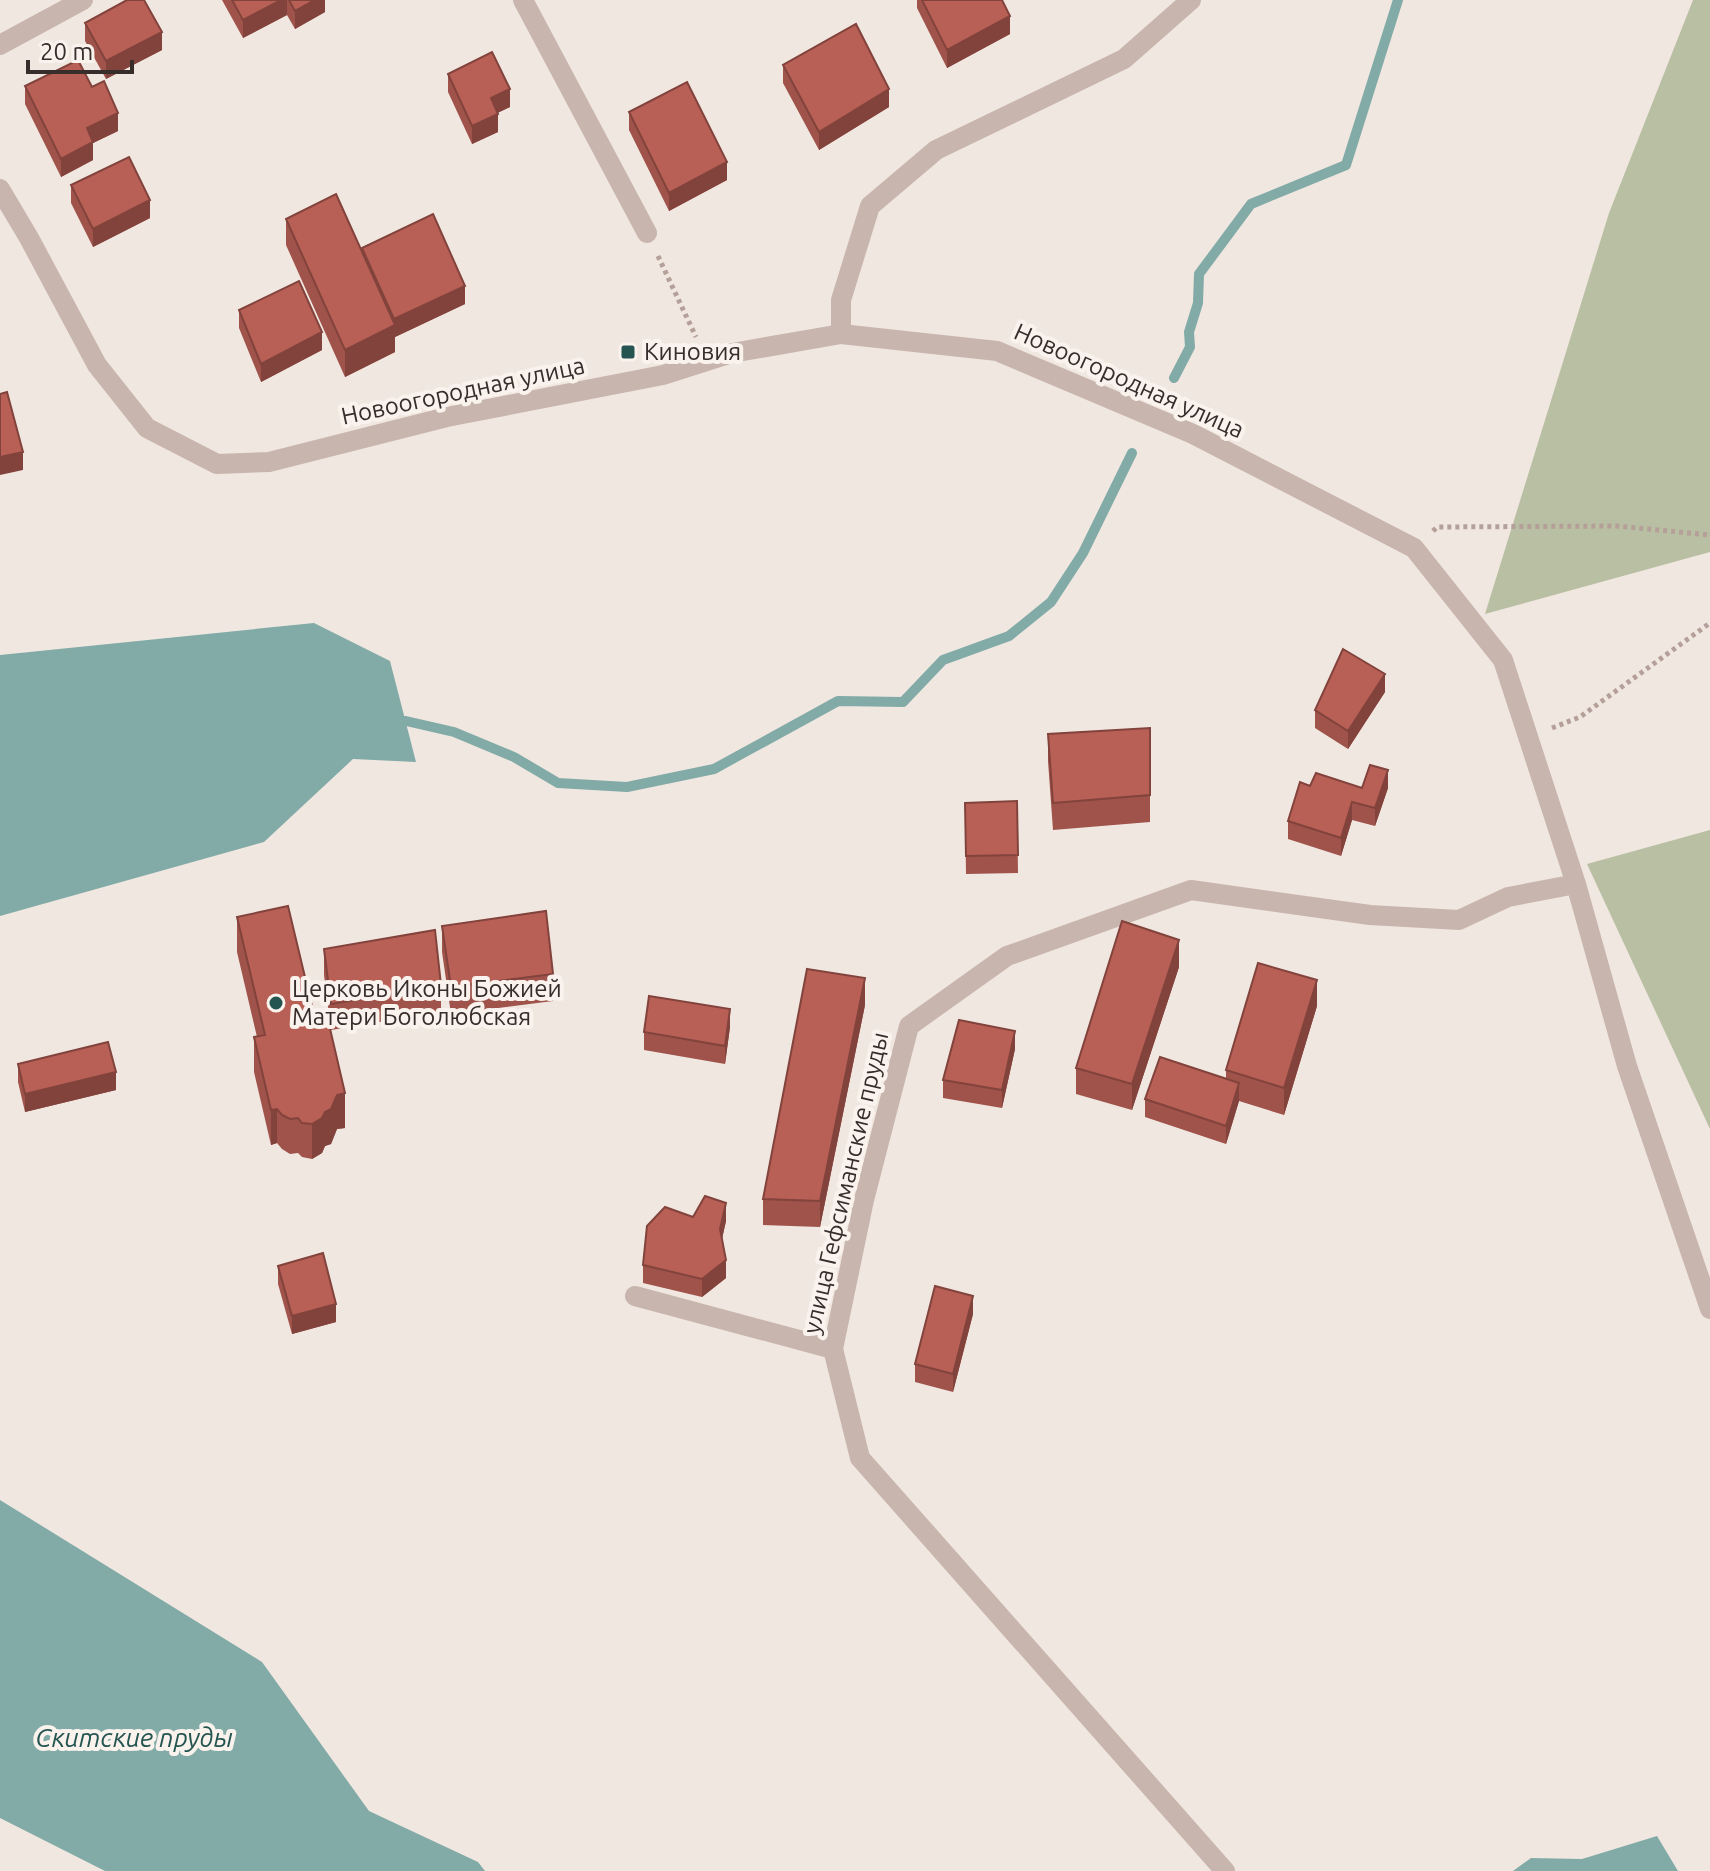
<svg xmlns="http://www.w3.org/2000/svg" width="1710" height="1871" font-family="Ubuntu,sans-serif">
<rect width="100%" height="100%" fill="#f1e7e1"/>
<!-- green -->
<path fill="#b9bfa2" d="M1693 0H1710V552L1485 614 1609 213Z
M1710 830V1129L1587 864Z"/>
<!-- water -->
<path fill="#82aba7" d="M314 623 390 661 416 762 353 759 264 842 0 916V655Z
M0 1500 262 1662 369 1811 478 1862 485 1871H105L0 1818Z
M1657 1836 1678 1871H1513L1531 1858 1582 1859Z"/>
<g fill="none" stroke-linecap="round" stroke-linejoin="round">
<!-- stream -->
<path stroke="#82aba7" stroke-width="10" d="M1174 378 1190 347 1189 332 1198 303 1199 274 1251 204 1346 165 1398 0
M394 722 406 721 454 732 514 757 558 783 627 787 714 769 838 701 903 702 943 660 1009 636 1051 602 1083 553 1132 453"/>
<!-- path -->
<path stroke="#b4a098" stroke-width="5" stroke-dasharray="4 4" stroke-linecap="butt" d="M658 256 696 337
M1433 531 1437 527 1617 526 1710 535
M1552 728 1580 717 1710 623"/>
<!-- minor -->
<path stroke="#c8b6ae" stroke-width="20" d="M523 0 647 233
M0 45 83 0
M0 189 29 238 97 365 147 428 217 464 269 462 447 417 663 375 732 353 841 334 997 351 1193 434 1414 548 1503 660 1576 884 1627 1066 1710 1309
M841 334V300L870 206 936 150 1124 59 1191 0
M635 1296 833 1349
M1225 1871 860 1458 833 1349 864 1200 909 1026 1007 956 1191 890 1370 915 1459 920 1508 897 1576 884"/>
</g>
<!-- wall -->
<path fill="#9f534a" d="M222 0H325V12L295 29 287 15 243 38Z
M917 0H1002L1010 34 947 68 917 8Z
M85 23 162 50 106 79 85 41Z
M783 65 889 107 819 150 783 83Z
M448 74 510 107 497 113 498 132 472 144 448 92Z
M25 86 92 87 118 131 93 143V160L61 177 25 104Z
M629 112 727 180 669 211 629 130Z
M71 185 150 218 93 247 71 203Z
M286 219 362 251V248L465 304 395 337V352L345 377 286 245Z
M239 310 322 350 261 382 239 328Z
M1385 692 1348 749 1315 728V710Z
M1150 728V822L1053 830 1048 761V734Z
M1310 786 1362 788H1388L1375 826 1352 820 1341 856 1288 839V821Z
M1017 801 1018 873 966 874 965 803Z
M237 917 316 1023 345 1128 337 1129 331 1144 325 1146 322 1153 312 1159 302 1157 298 1153 290 1154 282 1149 277 1143 271 1145 254 1072V1037H257L237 952Z
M442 926 553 974V1001L451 1014 442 952Z
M324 949 441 985V1012L331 1030 324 975Z
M1179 967 1132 1110 1076 1094V1068Z
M865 1005 820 1227 763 1225V1199Z
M1317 1006 1284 1115 1239 1101 1226 1144 1145 1117V1099L1226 1079V1070Z
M730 1027 725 1064 644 1050V1032Z
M1015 1049 1002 1108 943 1098V1080Z
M18 1064 116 1090 25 1112 18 1082Z
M693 1217 726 1221 722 1239 726 1278 702 1297 643 1283V1265Z
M278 1266 336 1322 292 1334 278 1284Z
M973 1314 953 1392 915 1382V1364Z"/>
<!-- shaded-wall -->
<path fill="#82433c" d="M281 0H287V15L243 38V20Z
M315 0H325V12L295 29V11Z
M1010 16V34L947 68V50Z
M162 32V50L106 79V61Z
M510 89V107L491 116V98Z
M889 89V107L819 150V132Z
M118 113V131L93 143V160L61 177V159L87 128Z
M498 114V132L472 144V126Z
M727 162V180L669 211V193Z
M150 200V218L93 247V229Z
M465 286V304L395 337V352L345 377V350L394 325V319Z
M322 332V350L261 382V364Z
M23 452V470L0 475V457Z
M1385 674V692L1348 749V731Z
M1388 770V788L1375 826V808Z
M1352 802V820L1341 856V838Z
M1179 940V967L1132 1110V1084Z
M865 978V1005L820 1227V1201Z
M1317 980V1006L1284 1115V1088Z
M730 1009V1027L725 1064V1046Z
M1015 1031V1049L1002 1108V1090Z
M116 1072V1090L25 1112V1094Z
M1239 1083V1101L1226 1144V1126Z
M345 1093V1128L337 1129 331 1144 325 1146 322 1153 312 1159V1124L325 1112 337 1095Z
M277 1109V1143L271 1145V1110Z
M726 1203V1221L720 1247V1229Z
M726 1260V1278L702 1297V1279Z
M973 1296V1314L953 1392V1374Z
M336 1304V1322L292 1334V1316Z"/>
<!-- building -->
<path fill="#b96056" stroke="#82433c" stroke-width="2" d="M127 0H144L162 32 106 61 85 23Z
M232 0H281L243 20Z
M289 0H315L295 11Z
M922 0H1002L1010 16 947 50Z
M856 24 889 89 819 132 783 65Z
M492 52 510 89 491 98 498 114 472 126 448 74Z
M78 60 92 87 104 81 118 113 87 128 93 142 61 159 25 86Z
M687 82 727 162 669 193 629 112Z
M129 157 150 200 93 229 71 185Z
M336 194 395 325 345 350 286 219Z
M433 214 465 286 394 319 362 248Z
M299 281 322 332 261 364 239 310Z
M7 392 23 452 0 457V394Z
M1343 649 1385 674 1348 731 1315 710Z
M1150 728V795L1053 803 1048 734Z
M1370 765 1388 770 1375 808 1352 802 1341 838 1288 821 1300 782 1310 786 1316 773 1362 788Z
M1017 801 1018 855 966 856 965 803Z
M288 906 316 1023 328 1020 345 1093 337 1095 331 1109 325 1112 322 1118 312 1124 302 1123 298 1118 290 1119 282 1115 277 1109 271 1110 254 1037 265 1035 237 917Z
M546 911 553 974 451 987 442 926Z
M1122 921 1179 940 1132 1084 1076 1068Z
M435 930 441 985 331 1004 324 949Z
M1258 963 1317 980 1284 1088 1226 1070Z
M807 969 865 978 820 1201 763 1199Z
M649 996 730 1009 725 1046 644 1032Z
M959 1020 1015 1031 1002 1090 943 1080Z
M108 1042 116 1072 25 1094 18 1064Z
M1160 1057 1239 1083 1226 1126 1145 1099Z
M705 1196 726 1203 720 1229 726 1260 702 1279 643 1265 647 1226 665 1207 693 1217Z
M323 1253 336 1304 292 1316 278 1266Z
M935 1286 973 1296 953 1374 915 1364Z"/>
<!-- markers -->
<g fill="#255551" stroke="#f9f2ed" stroke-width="3">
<rect x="620" y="344" width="16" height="16" rx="4"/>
<circle cx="276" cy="1003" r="8"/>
</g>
<g text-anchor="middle" stroke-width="8" stroke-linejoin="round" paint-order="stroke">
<!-- poi labels -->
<g font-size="24" fill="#372d2b" stroke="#f9f2ed" text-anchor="start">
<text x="644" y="360">Киновия</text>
<text x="292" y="997">Церковь Иконы Божией<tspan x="292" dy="28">Матери Боголюбская</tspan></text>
</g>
<!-- street labels -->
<g font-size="24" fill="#372d2b" stroke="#f9f2ed">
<text transform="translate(1129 381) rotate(24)" y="8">Новоогородная улица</text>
<text transform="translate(463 391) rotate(-12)" y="8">Новоогородная улица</text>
<text transform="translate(846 1183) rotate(-77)" y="8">улица Гефсиманские пруды</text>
</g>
<!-- water labels -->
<g font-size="26" font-style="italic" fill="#255551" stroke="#f9f2ed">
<text x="134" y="1747">Скитские пруды</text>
</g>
</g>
<!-- scale -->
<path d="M28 60v12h104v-12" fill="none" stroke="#372d2b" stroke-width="4"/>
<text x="40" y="60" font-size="24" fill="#372d2b" stroke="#f9f2ed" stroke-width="6" paint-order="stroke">20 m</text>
</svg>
